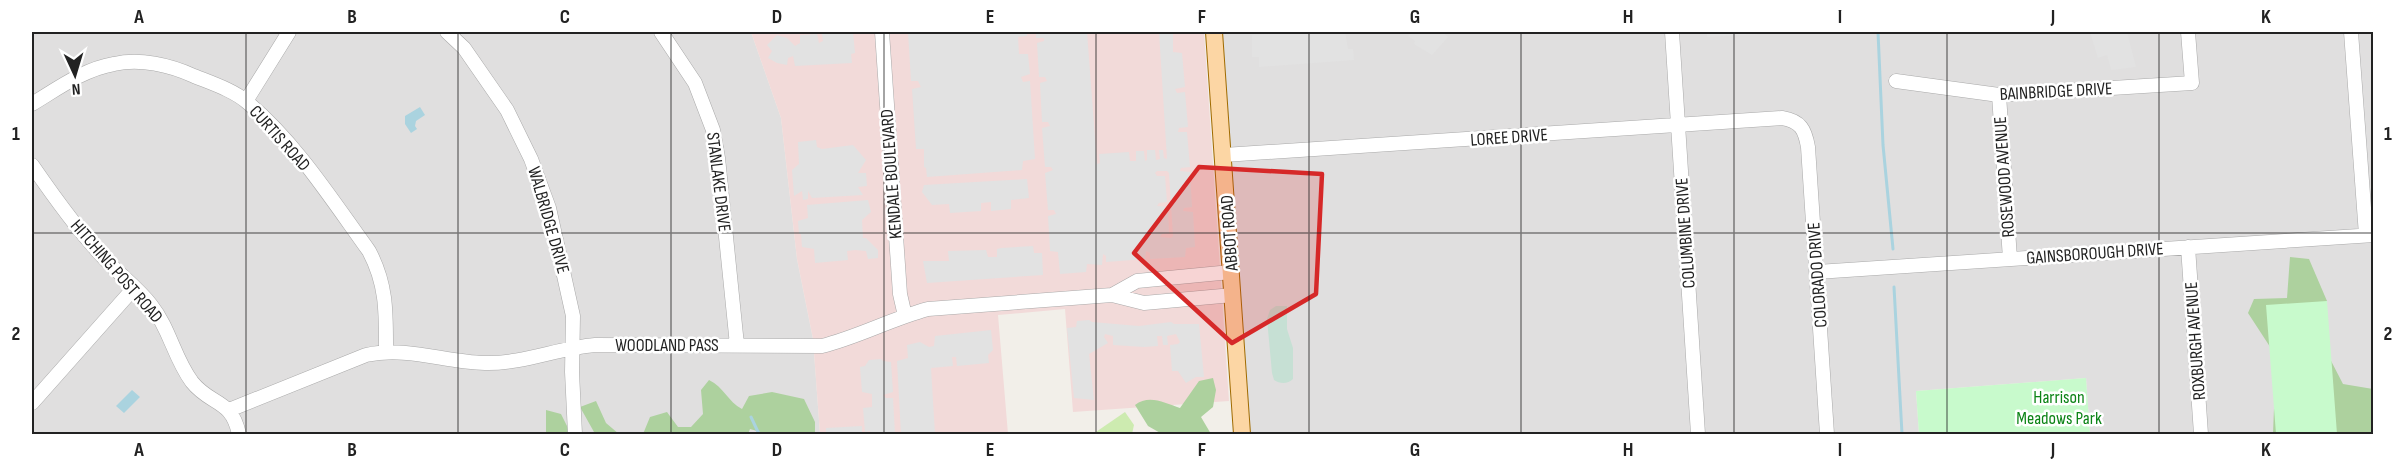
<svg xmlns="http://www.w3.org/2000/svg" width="2405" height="466" font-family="'Sofia Sans Condensed',sans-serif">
<rect width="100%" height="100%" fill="#f2efe9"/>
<!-- residential -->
<path fill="#e0dfdf" d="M32 32H751L781 118 797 259 813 339 820 434H32Z
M1221 32H2373V434H2090L2086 378 1916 391 1919 434H1243Z"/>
<!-- commercial -->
<path fill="#f2dad9" d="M751 32H1204L1229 401 1073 412 1065 309 998 315 1008 434H820L813 339 797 259 781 118Z"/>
<!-- grass -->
<path fill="#cdebb0" d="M1125 412 1134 425 1132 434H1093Z"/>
<!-- forest -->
<path fill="#add19e" d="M2290 257 2309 259 2327 301 2308 334 2328 355 2343 384 2373 389V434H2273L2276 356 2248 313 2254 299 2287 298Z
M1213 378 1216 390 1213 407 1201 417 1211 434H1162L1148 426 1135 405C1149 394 1165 403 1180 408L1199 381Z
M709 380C724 387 728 402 742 409L749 396 772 392 804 399 815 422V434H768L750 429 748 434H643L650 417 667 412 678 427H691L703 414 701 390Z
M596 401 606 423 619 434H575L594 432 580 407Z
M546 410 561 414 571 434H546Z"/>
<!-- wetland -->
<path fill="#c6e0d4" d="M1276 306H1287V329L1293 348V379C1288 384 1280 384 1274 380L1272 373 1267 319 1270 310Z"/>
<!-- park -->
<path fill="#c8facc" d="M2327 301 2337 434H2276L2266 305Z
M2086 378 2090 434H1919L1916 391Z"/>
<!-- parking -->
<path fill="#e2e2e2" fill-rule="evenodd" d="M853 32 855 53 851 54 852 63 795 66 793 56 788 58 787 65 777 63 768 58 772 51 767 45 777 35 787 38 795 46 800 43V35L817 34 819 43 823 41 822 34Z
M908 32H1027V36L1018 37 1019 54H1028L1030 74 1021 77 1023 82 1030 81 1035 159 1023 161 1022 170 927 177 926 168 924 167V149H916L912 89 921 87 918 81H911Z
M1036 32H1087L1097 164 1100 163 1099 154 1129 152 1130 161H1136V151H1144L1145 161 1147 160V150H1155L1156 160 1160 159 1159 150H1163L1164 158 1167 159 1159 32H1173V52L1182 53 1185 87 1175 89 1177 93 1185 92 1188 127 1179 128 1178 132H1187L1190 167 1181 168 1180 171 1190 172 1192 207 1184 208 1183 211 1193 212 1195 247 1186 248 1185 257 1150 259V253L1146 251 1145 259 1106 262V256L1103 254 1102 265 1087 264 1086 272 1060 274 1058 252 1050 251 1048 216 1056 214 1054 210H1048L1045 173 1053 170 1051 167H1045L1042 128 1050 126 1048 122H1042L1040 83 1047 81 1045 77H1039L1037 43 1044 41V38H1036ZM1157 171H1167L1169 173 1173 236 1171 238 1160 237 1162 234 1169 233 1168 207 1157 206 1159 203 1167 202 1165 176H1157L1155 173Z
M1312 32H1345L1348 49H1353L1354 60 1259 67V57H1252V35Z
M1412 32H1442L1448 37 1432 55 1414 44 1415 41 1408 36Z
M1707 32H1797L1707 37Z
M2090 32H2127L2136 67 2111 70 2107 55 2098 58Z
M816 140 817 147 822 149 853 145 866 160 858 173H866L867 186 858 187 863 195 812 198 808 191V199L803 200 802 191 794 196 792 170 799 164 798 142Z
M1027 179 1029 198 1011 200V209L991 211V202L981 203V211L950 213 949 204 932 205 922 192 924 185Z
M868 200 871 212 862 220 863 238H866L878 250V258L868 259 866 251 855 250 847 251 848 260 815 263 814 249 802 247 801 234H799L798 221 808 218 807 205Z
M1033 246 1034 253H1042L1043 275 927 283 923 261H949L948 251 986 250 988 257H997V249L1001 248Z
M1089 320 1092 322 1139 326 1171 322 1174 324H1199L1204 377H1196L1186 383 1178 371H1172L1170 345 1178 344 1180 342 1176 334 1167 336 1168 345H1163L1162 336H1157L1158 346 1144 347 1113 345V336L1105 334 1104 337 1108 343 1089 354 1094 400 1074 398 1067 328 1076 327 1077 321Z
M991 330 993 350 988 355 989 363 957 366 956 357H952L953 366 931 368 935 434H901L897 361 908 358 907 345 920 342 929 347 934 346 935 336Z
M881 359 883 361 891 362 893 392 883 395 886 398H893L895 434H871L870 431 865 432 863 408 872 407V394L862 392 860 367 865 366 869 360Z
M862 426V434H826V428Z"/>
<!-- water -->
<path fill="#aad3df" d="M420 107 425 115 416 121 415 126 417 129 411 133 405 124V116Z
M132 390 140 397 124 413 116 406Z"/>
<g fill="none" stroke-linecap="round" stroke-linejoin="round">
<!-- stream -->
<path stroke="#aad3df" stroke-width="3" d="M1878 32 1883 145 1893 249
M1894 287 1902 434
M751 417 759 434"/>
<defs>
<path id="minor" d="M447 32 464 48 507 110 531 159 549 208 573 316 572 372 575 434
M661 32 695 83 713 130 718 158 737 345
M882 32 900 294 905 316
M1672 32 1698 434
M2351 32 2366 235
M1896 81 1999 95 2192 83 2188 32
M1999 95 2010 259
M246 101 289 32
M32 104C57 89 84 69 114 64 140 58 170 65 194 76 211 83 233 90 247 102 296 143 332 200 369 251 387 285 386 313 386 350
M1224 155 1782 118C1801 121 1805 130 1808 147L1827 434
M32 165C54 197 78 231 105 259 120 275 138 288 151 305 170 329 174 358 192 382 211 406 231 398 239 434
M2188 247 2201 434
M1817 272 2374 235
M1112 295 1137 281 1231 272
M32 403 134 288
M229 410 366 355C407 346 444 362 485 363 523 364 558 348 595 345L822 346C858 337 891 319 928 309L1112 295 1144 303 1233 295"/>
<path id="major" d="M1214 32 1242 434"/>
</defs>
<!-- minor casing -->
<use href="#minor" stroke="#a9a9a9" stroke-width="15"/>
<!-- major casing -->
<use href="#major" stroke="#a06b00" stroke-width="18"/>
<!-- minor -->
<use href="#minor" stroke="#fff" stroke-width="14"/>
<!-- major -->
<use href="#major" stroke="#fcd6a4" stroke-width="16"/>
</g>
<!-- marked area -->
<path fill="#d62828" fill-opacity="0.2" stroke="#d62828" stroke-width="4.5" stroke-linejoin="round" d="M1199 167 1322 174 1316 294 1232 343 1134 253Z"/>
<!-- grid -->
<path fill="none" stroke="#222" stroke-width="1.5" stroke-opacity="0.55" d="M246 32V434M458 32V434M671 32V434M884 32V434M1096 32V434M1309 32V434M1521 32V434M1734 32V434M1947 32V434M2159 32V434M32 233H2374"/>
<g text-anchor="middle" stroke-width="5" stroke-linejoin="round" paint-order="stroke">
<!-- street labels -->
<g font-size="18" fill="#222" stroke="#fff">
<text transform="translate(2056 91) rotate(-3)" y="6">BAINBRIDGE DRIVE</text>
<text transform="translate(1509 137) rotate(-4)" y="6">LOREE DRIVE</text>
<text transform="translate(280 138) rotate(48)" y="6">CURTIS ROAD</text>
<text transform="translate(891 174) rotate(-94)" y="6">KENDALE BOULEVARD</text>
<text transform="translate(2004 177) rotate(-94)" y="6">ROSEWOOD AVENUE</text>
<text transform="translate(719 182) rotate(83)" y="6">STANLAKE DRIVE</text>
<text transform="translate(549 220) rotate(74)" y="6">WALBRIDGE DRIVE</text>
<text transform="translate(1229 233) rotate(-94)" y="6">ABBOT ROAD</text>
<text transform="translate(1685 233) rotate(-94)" y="6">COLUMBINE DRIVE</text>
<text transform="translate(2095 253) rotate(-4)" y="6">GAINSBOROUGH DRIVE</text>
<text transform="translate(117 271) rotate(49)" y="6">HITCHING POST ROAD</text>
<text transform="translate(1817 275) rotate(-94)" y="6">COLORADO DRIVE</text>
<text transform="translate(2195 341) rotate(-94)" y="6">ROXBURGH AVENUE</text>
<text x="667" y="351">WOODLAND PASS</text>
</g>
<!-- park labels -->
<g font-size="18" fill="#0c8416" stroke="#fff">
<text x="2059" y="403">Harrison<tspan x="2059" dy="21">Meadows Park</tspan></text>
</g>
</g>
<!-- border -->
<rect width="2405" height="466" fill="none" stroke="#ffffff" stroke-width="66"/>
<!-- north arrow -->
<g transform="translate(75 75) rotate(176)" stroke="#ffffff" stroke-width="4.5" paint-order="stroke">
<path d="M0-4.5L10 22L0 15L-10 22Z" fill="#222222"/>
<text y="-9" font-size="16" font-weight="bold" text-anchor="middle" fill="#222222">N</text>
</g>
<rect x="33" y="33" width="2339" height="400" fill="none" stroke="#222" stroke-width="2"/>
<g font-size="20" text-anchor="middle" font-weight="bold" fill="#222">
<text x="139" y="23">A</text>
<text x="352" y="23">B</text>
<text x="565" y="23">C</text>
<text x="777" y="23">D</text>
<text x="990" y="23">E</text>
<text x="1202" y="23">F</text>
<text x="1415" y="23">G</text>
<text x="1628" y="23">H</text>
<text x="1840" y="23">I</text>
<text x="2053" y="23">J</text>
<text x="2266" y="23">K</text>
<text x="16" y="140">1</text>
<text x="2388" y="140">1</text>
<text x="16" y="340">2</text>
<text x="2388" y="340">2</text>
<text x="139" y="456">A</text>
<text x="352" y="456">B</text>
<text x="565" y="456">C</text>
<text x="777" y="456">D</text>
<text x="990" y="456">E</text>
<text x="1202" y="456">F</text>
<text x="1415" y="456">G</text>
<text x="1628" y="456">H</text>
<text x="1840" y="456">I</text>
<text x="2053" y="456">J</text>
<text x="2266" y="456">K</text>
</g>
</svg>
